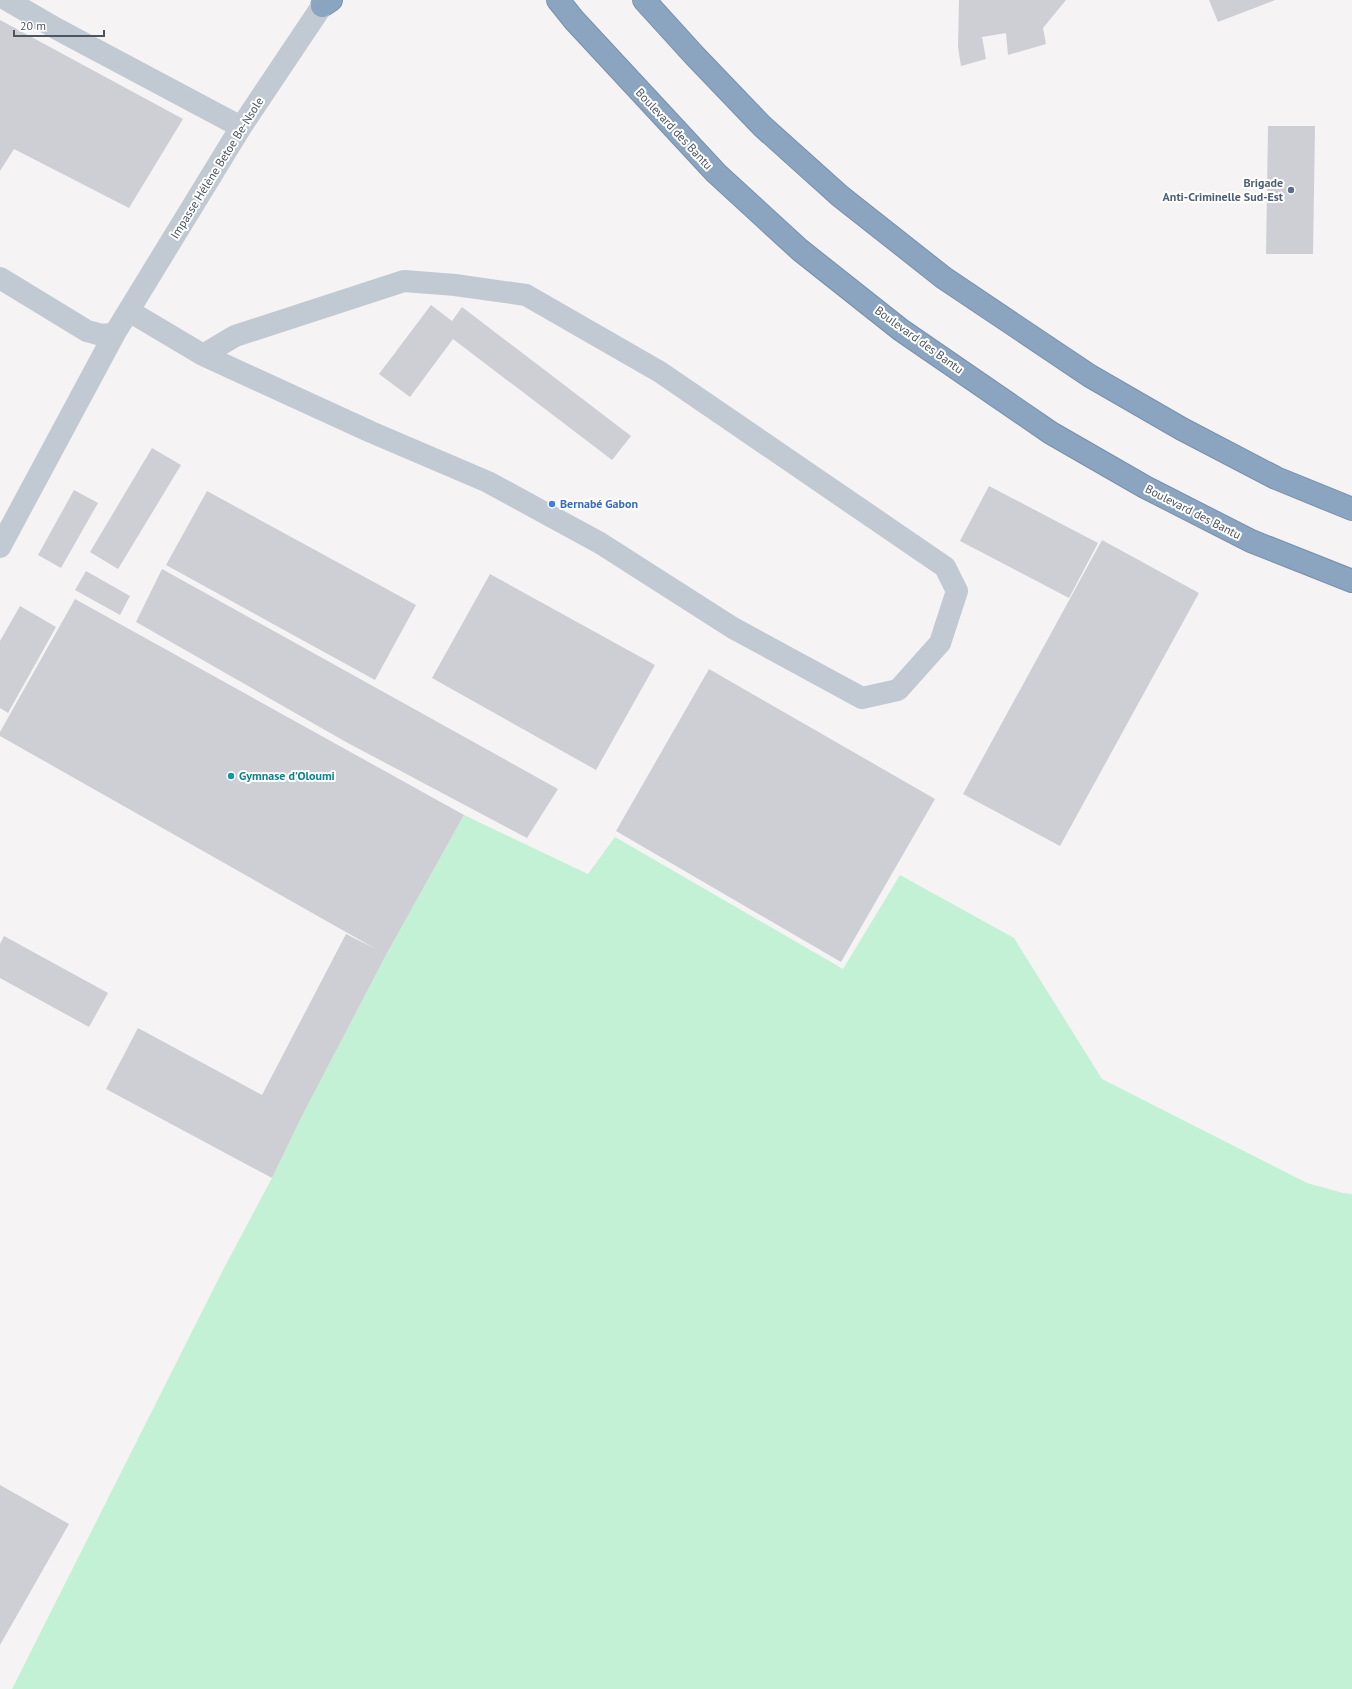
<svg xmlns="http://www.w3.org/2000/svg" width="1352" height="1689" font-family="'PT Sans',sans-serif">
<rect width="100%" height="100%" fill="#f5f3f3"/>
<!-- green -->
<path fill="#c3f1d5" d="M464 815 588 874 615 837 843 969 900 875 1014 938 1102 1079 1307 1183 1343 1193 1352 1194V1689H12L223 1270 272 1178 302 1116 386 955Z"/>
<!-- building -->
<path fill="#cdcfd5" d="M959 0H1066L1043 28 1046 44 1008 55 1006 33 982 37 986 59 961 66 958 47Z
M1209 0H1275L1218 22Z
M0 20 183 119 129 208 14 149 0 171Z
M1268 126H1315L1313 254H1266Z
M431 305 452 321 462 307 631 436 612 460 453 339 410 397 379 374Z
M152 448 181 465 118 569 90 552Z
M989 486 1098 543 1069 598 960 541Z
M74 490 98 503 61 568 38 555Z
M207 491 416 605 375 680 166 565Z
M1102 540 1199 593 1060 846 963 794Z
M162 569 558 789 527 838 346 742 136 622Z
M86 571 130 596 120 615 75 590Z
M490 574 655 665 596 770 432 678Z
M75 599 464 815 386 955 302 1116 272 1178 106 1089 138 1028 262 1095 346 934 376 949 0 736V732Z
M20 606 56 627 8 713 0 708V641Z
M709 669 935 799 841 962 616 831Z
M4 936 108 993 89 1027 0 978V944Z
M0 1485 69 1524 0 1645Z"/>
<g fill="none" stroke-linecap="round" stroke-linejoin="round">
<defs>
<path id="highway" d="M558 0 574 20 716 173 800 250 901 330 1051 433 1145 487 1251 541 1352 581
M644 0 694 55 762 126 840 196 944 278 1090 376 1182 429 1276 478 1352 509
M322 6 331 0"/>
</defs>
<!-- highway casing -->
<use href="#highway" stroke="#7690ad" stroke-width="24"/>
<!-- minor -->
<path stroke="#c1cad2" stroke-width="22" d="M7 0 57 29 241 127
M0 278 87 331 102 335 115 333
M129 311 203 355 371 432 488 482 600 543 733 628 862 698 898 690 940 643 957 591 945 567 660 372 526 295 455 285 404 281 235 336 203 355
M0 547 115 333 241 127 322 6"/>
<!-- highway -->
<use href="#highway" stroke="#8ba5c1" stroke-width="22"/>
</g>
<!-- markers -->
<circle fill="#5c6f8a" stroke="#fff" stroke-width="1.5" cx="1291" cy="190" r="4"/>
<circle fill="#3f7fe0" stroke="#fff" stroke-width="1.5" cx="552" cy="504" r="4"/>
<circle fill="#0f9aa8" stroke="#fff" stroke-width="1.5" cx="231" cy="776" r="4"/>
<g text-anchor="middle" stroke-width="4" stroke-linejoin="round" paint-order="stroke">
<!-- street labels -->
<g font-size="12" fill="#4a5661" stroke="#fff">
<text transform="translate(674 129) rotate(47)" y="4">Boulevard des Bantu</text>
<text transform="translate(217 168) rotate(-58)" y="4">Impasse Hélène Betoe Be-Nsole</text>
<text transform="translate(919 340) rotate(36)" y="4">Boulevard des Bantu</text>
<text transform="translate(1193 512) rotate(27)" y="4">Boulevard des Bantu</text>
</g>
<!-- service labels -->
<g font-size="12" font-weight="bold" fill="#4e5e75" stroke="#fff" text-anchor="end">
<text x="1283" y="187">Brigade<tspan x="1283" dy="14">Anti-Criminelle Sud-Est</tspan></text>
</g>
<!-- shop labels -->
<g font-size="12" font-weight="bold" fill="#366cbe" stroke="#fff" text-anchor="start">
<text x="560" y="508">Bernabé Gabon</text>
</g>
<!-- culture labels -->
<g font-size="12" font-weight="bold" fill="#0d838f" stroke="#fff" text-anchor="start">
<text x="239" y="780">Gymnase d'Oloumi</text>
</g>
</g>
<!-- scale -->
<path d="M14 30v6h90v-6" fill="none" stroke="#4a5661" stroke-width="2"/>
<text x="20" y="30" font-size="12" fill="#4a5661" stroke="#ffffff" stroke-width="3" paint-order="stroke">20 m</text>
</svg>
